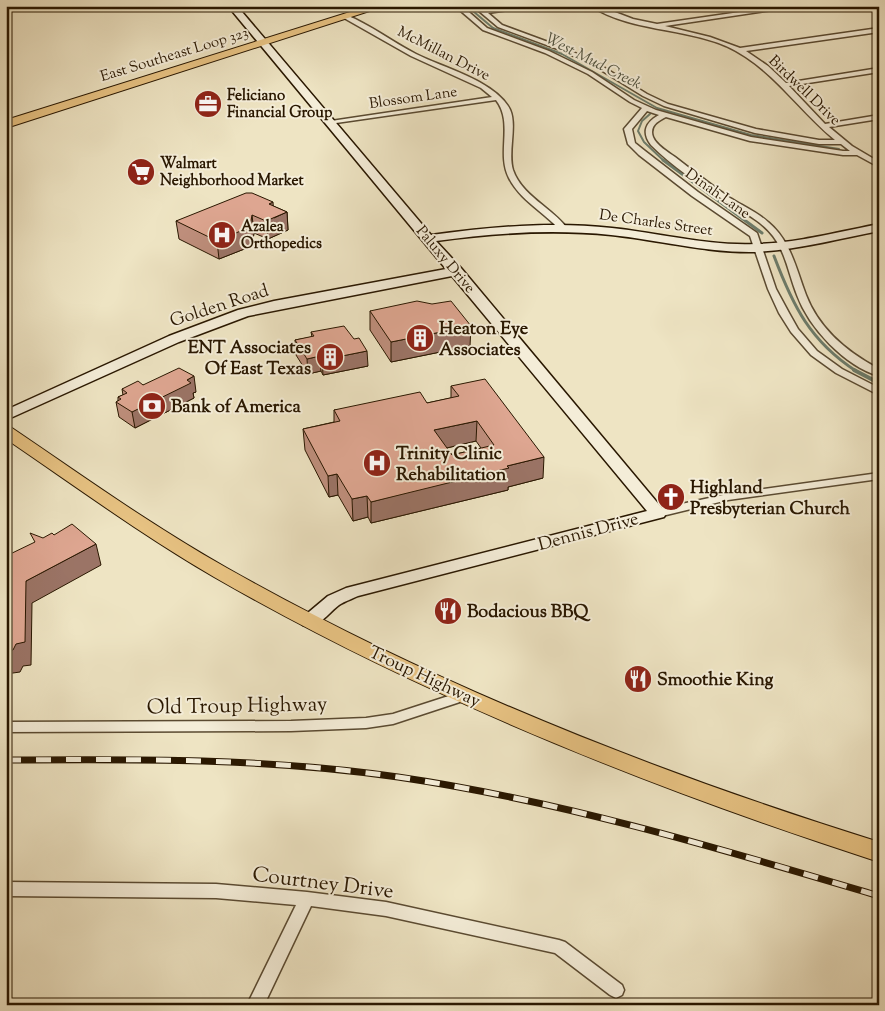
<svg xmlns="http://www.w3.org/2000/svg" width="885" height="1011" font-family="'Sorts Mill Goudy',serif">
<rect width="100%" height="100%" fill="#eee4c3"/>
<filter id="stains"><feTurbulence type="fractalNoise" baseFrequency=".004" numOctaves="4"/><feColorMatrix values="0 0 0 0 .2 0 0 0 0 .09 0 0 0 0 .02 0 0 0 .5 -.17"/></filter>
<radialGradient id="worn" r=".72"><stop offset=".6" stop-color="#630" stop-opacity="0"/><stop offset="1" stop-color="#630" stop-opacity=".3"/></radialGradient>
<g fill="none" stroke-linecap="round" stroke-linejoin="round">
<!-- stream-far2 -->
<path stroke="#6c7c6b" stroke-width="2" d="M467 6 493 28 562 54 657 108 751 135 839 149
M650 114 642 121 638 131 644 142 664 161"/>
<!-- stream-far1 -->
<path stroke="#6c7c6b" stroke-width="3" d="M663 160 762 233
M774 256C793 306 810 341 856 371"/>
<!-- stream -->
<path stroke="#6c7c6b" stroke-width="4" d="M854 370 879 383"/>
<defs>
<path id="street" d="M455 6H462L487 28 549 51 592 72 634 100 656 110 751 137 843 151H850L841 144H819L755 133 664 106 643 96 596 67 563 51 498 27 473 6H480L484 10 517 6H537L488 13 502 25 567 49 600 65 647 94 668 104 756 129 819 140H835C797 109 772 67 726 46 684 28 629 31 591 6H599L633 19 657 24 782 6H799L665 26 710 37 740 48 879 28V32L746 51 768 66 786 83 879 68V72L789 86 825 124 879 115V119L829 127 852 146 879 162V167L857 155H843L750 141 666 117C658 121 649 126 653 137 656 145 668 152 675 157 693 171 711 185 730 198 743 206 757 212 768 222 791 241 796 269 806 295 819 329 847 352 879 369V376C845 366 809 328 797 295 789 275 786 253 773 236 760 219 740 211 724 200 699 184 672 166 651 145 641 132 646 122 659 115L647 111 632 129 635 143 645 151 698 192 757 233 776 289 789 313 798 329 817 351 842 369 879 388V395L836 373 811 355 791 332 779 313 768 289 750 236 692 196 639 155 628 144 624 129 642 108 630 102 588 74 545 53 483 30Z
M865 6 879 8V12L866 7Z
M346 15C371 25 392 42 416 54 444 68 491 80 508 106 519 122 507 151 513 170 522 196 551 207 567 228L566 230H560C544 212 520 200 509 178 496 153 514 123 496 100L329 124 327 123 331 121 492 97 481 88 411 56 344 18V16Z
M879 473V479L728 500 658 517 652 513 658 509 728 494Z
M464 691 469 693 471 696 469 699 393 724 366 728 291 731 6 732V722L291 721 366 718 393 714Z
M6 882 216 884 307 892 386 902 559 940 565 942 622 985 624 990 622 995 616 998 610 995 555 953 386 916 311 906 264 1005H247L296 905 216 898 6 896Z"/>
<path id="secondary" d="M228 6H237L431 235C491 227 552 221 612 228 660 233 707 246 755 244 797 243 838 232 879 224V231C838 239 797 250 755 252 706 253 659 240 611 235 552 229 494 233 436 241L461 268 666 513 664 517 358 596C352 599 345 601 339 605 328 613 318 630 303 625L300 621 303 617 328 596 346 588 647 511 452 276 248 316 179 342 6 420V410L169 336 238 310 274 301 446 269Z"/>
<path id="primary" d="M6 426 12 428C83 476 152 526 227 568 432 684 655 772 879 842V862C650 788 423 697 214 577 142 535 75 486 6 439Z"/>
<path id="highway" d="M369 6H385L6 128V120Z"/>
</defs>
<!-- street casing -->
<use href="#street" stroke="#5a4a31" stroke-width="3"/>
<!-- secondary casing -->
<use href="#secondary" stroke="#291700" stroke-width="3"/>
<!-- primary casing -->
<use href="#primary" stroke="#291700" stroke-width="2"/>
<!-- highway casing -->
<use href="#highway" stroke="#291700" stroke-width="2"/>
<!-- street -->
<use href="#street" fill="#f4edd8" fill-rule="evenodd"/>
<!-- secondary -->
<use href="#secondary" fill="#f4edd8" fill-rule="evenodd"/>
<!-- primary -->
<use href="#primary" fill="#e7c282" fill-rule="evenodd"/>
<!-- highway -->
<use href="#highway" fill="#e7c282" fill-rule="evenodd"/>
<defs>
<path id="rail" d="M6 760C137 759 268 758 398 777 562 801 721 849 879 896"/>
</defs>
<!-- rail casing -->
<use href="#rail" stroke="#291700" stroke-width="7"/>
<!-- rail -->
<use href="#rail" stroke="#f4edd8" stroke-width="5" stroke-dasharray="15" stroke-linecap="butt"/>
</g>
<!-- wall -->
<path fill="#bf8f7d" stroke="#291700" fill-rule="evenodd" d="M273 206 287 212 288 230 268 239 254 233 252 246 219 259 179 239 176 221Z
M370 311 470 346 391 362 370 330Z
M311 332 368 366 323 375 321 371 308 374 296 355 295 340 312 337Z
M143 385 196 392 193 393 194 398 135 428 119 417 116 402 118 401V397L123 395 122 389Z
M451 386 543 478 508 487V490L371 523 368 517 353 521 338 495 329 497 305 450 303 429 334 422V410L427 403 451 398ZM476 441 481 448 452 455 447 448Z"/>
<!-- shaded-wall -->
<path fill="#9b7466" stroke="#291700" d="M273 202 274 218 287 212 288 230 268 239 266 221 269 204Z
M252 215 254 233 252 246 219 259 217 241Z
M471 326 470 346 391 362V342Z
M367 351 368 366 323 375 322 360Z
M320 356 321 371 308 374 307 359Z
M194 376 196 392 193 393 194 398 135 428 132 412Z
M477 421 476 441 434 451V430Z
M544 457 543 478 508 487V490L371 523V502L507 466Z
M337 474 338 495 329 497 328 476Z
M367 496 368 517 353 521 352 499Z
M96 544 101 565 32 603 31 665 23 666 20 672 6 674V651L26 581Z"/>
<!-- building -->
<path fill="#dea691" stroke="#291700" fill-rule="evenodd" d="M246 193H252L273 202 269 204 287 212 266 221 252 215 250 227 217 241 176 221Z
M417 301 432 304 451 301 471 326 391 342 370 311Z
M344 326 354 339 359 338 367 351 322 360 320 356 307 359 295 340 314 336 311 332Z
M179 368 194 376 187 380 191 383 132 412 116 402 121 399 118 397 127 393 122 389 138 381 143 385Z
M485 379 544 457 507 466 509 468 371 502 367 496 352 499 337 474 328 476 303 429 340 421 334 410 420 392 427 403 459 396 451 386ZM477 421 494 445 452 455 434 430Z
M72 524 96 544 26 581 25 642 16 644 13 650 6 651V556L35 542 30 533 43 538 52 533 54 535Z"/>
<!-- icons -->
<defs>
<symbol id="office-disc" viewBox="-11 -11 22 22"><circle r="9.5" fill="#8f2418" stroke="#f4edd8"/><path d="M-6-3h4V-5.5h4V-3h4V5H-6ZM-1-4.5V-3h2v-1.5ZM-6 0V1H6V0Z" fill="#fff"/></symbol>
<symbol id="supermarket-disc" viewBox="-11 -11 22 22"><circle r="9.5" fill="#8f2418" stroke="#f4edd8"/><path d="M-6-5.5h2.5l.6 2H6L4.5 2H-2.5L-4.4-4H-6ZM-1.5 3.2a1.3 1.3 0 1 0 .1 0ZM3 3.2a1.3 1.3 0 1 0 .1 0Z" fill="#fff"/></symbol>
<symbol id="hospital-disc" viewBox="-11 -11 22 22"><circle r="9.5" fill="#8f2418" stroke="#f4edd8"/><path d="M-5-5h3v3.5h4V-5h3V5h-3V1.5h-4V5h-3Z" fill="#fff"/></symbol>
<symbol id="building-disc" viewBox="-11 -11 22 22"><circle r="9.5" fill="#8f2418" stroke="#f4edd8"/><path d="M-4-6H4V6H1V3H-1V6H-4ZM-2.5-4.3h1.7v1.8h-1.7ZM.8-4.3h1.7v1.8H.8ZM-2.5-1h1.7V.8h-1.7ZM.8-1h1.7V.8H.8Z" fill="#fff"/></symbol>
<symbol id="bank-disc" viewBox="-11 -11 22 22"><circle r="9.5" fill="#8f2418" stroke="#f4edd8"/><path d="M-6-4H6V4H-6ZM0-2.3a2.3 2.3 0 1 0 0 4.6a2.3 2.3 0 1 0 0-4.6Z" fill="#fff"/></symbol>
<symbol id="church-disc" viewBox="-11 -11 22 22"><circle r="9.5" fill="#8f2418" stroke="#f4edd8"/><path d="M-1.2-6h2.4v3.5h3.3v2.4h-3.3V6h-2.4V-.1h-3.3v-2.4h3.3Z" fill="#fff"/></symbol>
<symbol id="restaurant-disc" viewBox="-11 -11 22 22"><circle r="9.5" fill="#8f2418" stroke="#f4edd8"/><path d="M-5-6h1v4h1v-4h1v4h1v-4h1v5L-1.5 .5V6h-2V.5L-5-1ZM5-6V6H3V1.5H1.5Q1.5-4 5-6Z" fill="#fff"/></symbol>
</defs>
<g fill-rule="evenodd">
<use href="#office-disc" x="192" y="88" width="32" height="32"/>
<use href="#supermarket-disc" x="125" y="156" width="32" height="32"/>
<use href="#hospital-disc" x="206" y="219" width="32" height="32"/>
<use href="#building-disc" x="404" y="322" width="32" height="32"/>
<use href="#building-disc" x="314" y="341" width="32" height="32"/>
<use href="#bank-disc" x="136" y="390" width="32" height="32"/>
<use href="#hospital-disc" x="361" y="447" width="32" height="32"/>
<use href="#church-disc" x="655" y="481" width="32" height="32"/>
<use href="#restaurant-disc" x="432" y="595" width="32" height="32"/>
<use href="#restaurant-disc" x="622" y="663" width="32" height="32"/>
</g>
<g text-anchor="middle" stroke-width="4" stroke-linejoin="round" paint-order="stroke">
<!-- far-street labels -->
<g font-size="15" fill="#291700" stroke="#f4edd8">
<text transform="translate(444 53) rotate(27)" y="5">McMillan Drive</text>
<text transform="translate(174 54) rotate(-17)" y="5">East Southeast Loop 323</text>
<text transform="translate(805 90) rotate(44)" y="5">Birdwell Drive</text>
<text transform="translate(413 97) rotate(-8)" y="5">Blossom Lane</text>
<text transform="translate(718 193) rotate(35)" y="5">Dinah Lane</text>
<text transform="translate(656 222) rotate(8)" y="5">De Charles Street</text>
<text transform="translate(446 259) rotate(50)" y="5">Paluxy Drive</text>
</g>
<!-- far-poi labels -->
<g font-size="15" font-weight="bold" fill="#291700" stroke="#f4edd8" text-anchor="start">
<text x="227" y="100">Feliciano<tspan x="227" dy="17">Financial Group</tspan></text>
<text x="160" y="168">Walmart<tspan x="160" dy="17">Neighborhood Market</tspan></text>
<text x="241" y="231">Azalea<tspan x="241" dy="17">Orthopedics</tspan></text>
</g>
<!-- far-water labels -->
<g font-size="16" font-style="italic" fill="#50523f" stroke="#f4edd8">
<text transform="translate(594 60) rotate(27)" y="6">West Mud Creek</text>
</g>
<!-- street labels -->
<g font-size="18" fill="#291700" stroke="#f4edd8">
<text transform="translate(219 305) rotate(-18)" y="6">Golden Road</text>
<text transform="translate(588 531) rotate(-15)" y="6">Dennis Drive</text>
<text transform="translate(425 676) rotate(25)" y="6">Troup Highway</text>
</g>
<!-- poi labels -->
<g font-size="18" font-weight="bold" fill="#291700" stroke="#f4edd8" text-anchor="start">
<text x="439" y="334">Heaton Eye<tspan x="439" dy="21">Associates</tspan></text>
<text x="311" y="353" text-anchor="end">ENT Associates<tspan x="311" dy="21">Of East Texas</tspan></text>
<text x="171" y="412">Bank of America</text>
<text x="396" y="459">Trinity Clinic<tspan x="396" dy="21">Rehabilitation</tspan></text>
<text x="690" y="493">Highland<tspan x="690" dy="21">Presbyterian Church</tspan></text>
<text x="467" y="617">Bodacious BBQ</text>
<text x="657" y="685">Smoothie King</text>
</g>
<!-- near-street labels -->
<g font-size="21" fill="#291700" stroke="#f4edd8">
<text transform="translate(237 705) rotate(-1)" y="7">Old Troup Highway</text>
<text transform="translate(323 882) rotate(7)" y="7">Courtney Drive</text>
</g>
</g>
<!-- margin -->
<rect width="885" height="1011" fill="none" stroke="#eee4c3" stroke-width="25"/>
<rect x="8" y="8" width="870" height="996" fill="none" stroke="#291700" stroke-width="2.5"/>
<rect x="12" y="12" width="860" height="986" fill="none" stroke="#291700"/>
<rect width="100%" height="100%" filter="url(#stains)"/>
<rect width="100%" height="100%" fill="url(#worn)"/>
</svg>
